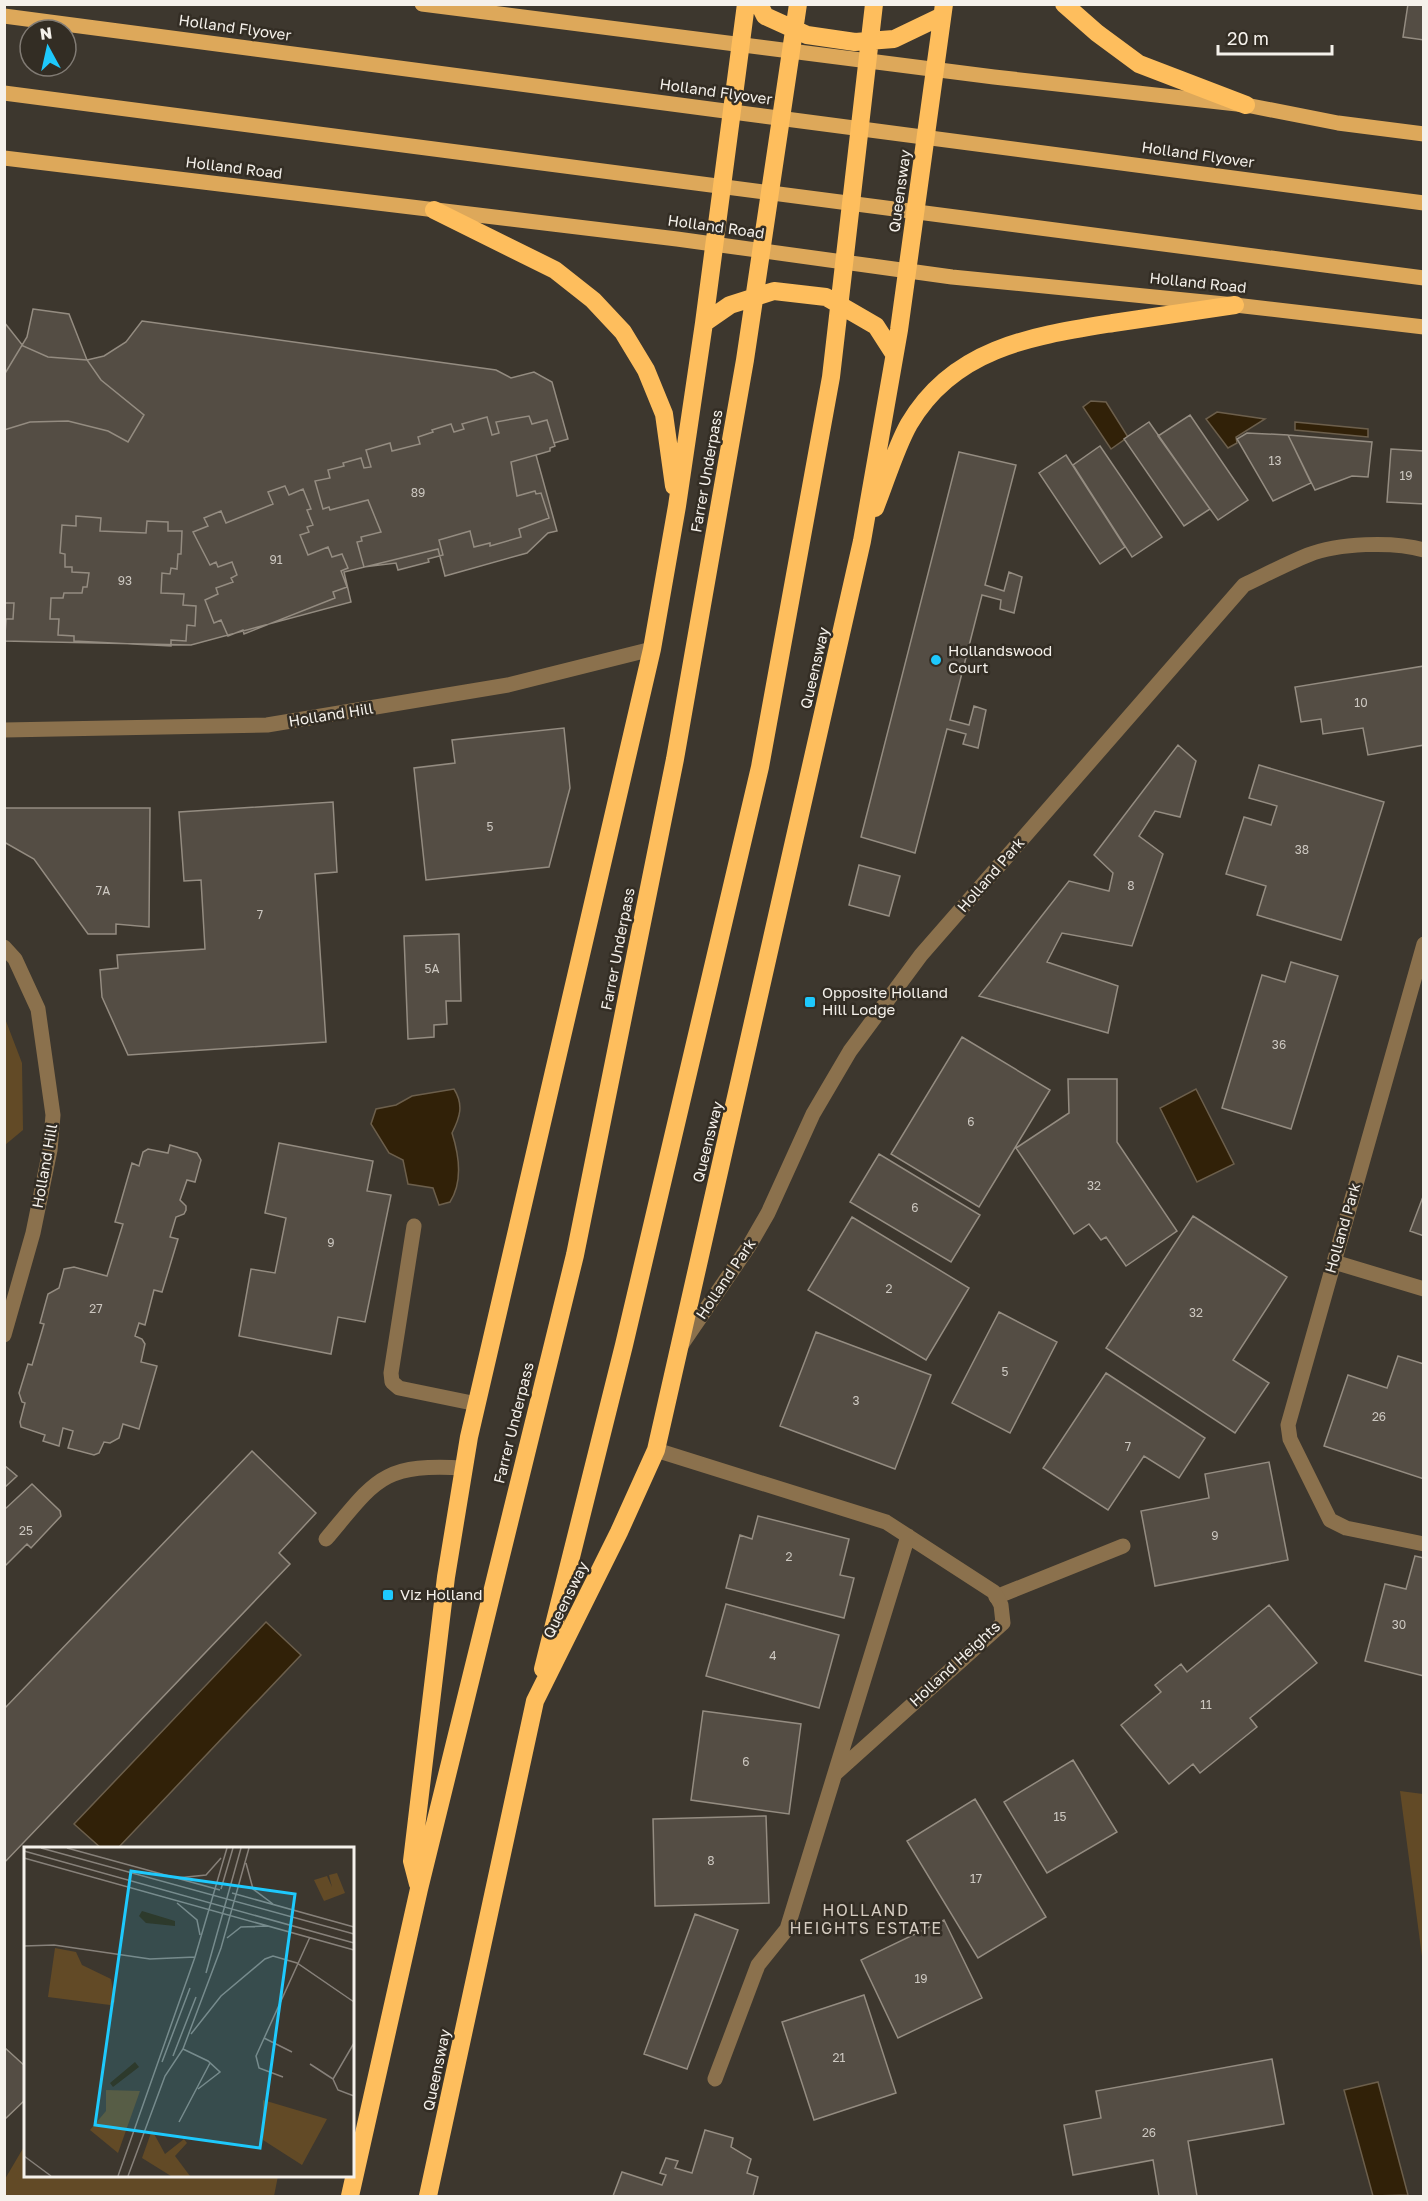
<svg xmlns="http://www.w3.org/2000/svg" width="1428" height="2201" font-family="'Golos Text',sans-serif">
<rect width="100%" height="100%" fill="#3d372e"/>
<!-- green -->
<path fill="#624a26" d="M4 1016 22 1063 23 1130 5 1145Z
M1400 1791 1423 1794V1964Z
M25 2145 26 2176H278L274 2196H5V2179Z"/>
<!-- water -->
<path fill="#312108" stroke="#6c5f4c" stroke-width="1.5" d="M1091 401 1106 402 1128 437 1111 449 1083 407Z
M1217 412 1265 419 1236 437 1237 443 1228 448 1206 419Z
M1295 422 1368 429V437L1295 430Z
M454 1089C464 1105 460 1117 452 1133 459 1155 463 1182 450 1202L439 1205 433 1188 408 1184 403 1160 389 1153 371 1124 376 1109 396 1105 412 1096Z
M1196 1089 1234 1164 1197 1182 1160 1108Z
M266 1622 301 1655 118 1848H101L74 1824Z
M1378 2082 1408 2195 1373 2196 1344 2090Z"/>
<!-- building -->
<path fill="#544d44" stroke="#948c81" stroke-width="1.5" d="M1408 4H1424V40L1403 37Z
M33 309 69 314 87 360 101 380 144 415 128 442 108 431 68 421 30 422 4 430V375L27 337Z
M142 321 496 370 511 378 534 372 552 382 568 439 554 443 555 446 550 448V451L536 455 557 531 548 533 527 553 445 576 438 549 344 572 351 602 191 645 4 641V322L23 346 48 357 87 360 104 356 126 342Z
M1190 415 1248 500 1218 520 1158 436Z
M529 416 532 424 547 420 555 446 550 448V451L511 462 517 496 535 491 536 494 541 493 549 518 519 529 521 537 490 546V543L474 547 470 531 439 540 443 555 428 559 429 562 398 570 396 563 364 567 357 542 362 541 361 537 381 532 368 500 330 510 329 507 323 509 315 481 330 478 328 470 344 466 343 463 361 458 364 468 371 467 366 450 390 443 392 451 420 444 418 437 433 432 432 430 451 424 454 432 464 429 462 424 487 417 492 435 499 433 496 422Z
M1149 422 1210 509 1184 526 1124 439Z
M1247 433 1288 435 1311 483 1273 501 1237 439Z
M1288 435 1372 442 1368 477 1352 476 1315 490Z
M1100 446 1162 537 1132 557 1073 465Z
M1391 449 1424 451V504L1387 502Z
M959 452 1016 465 985 585 1004 591 1009 572 1022 577 1014 613 1000 609 1001 600 982 595 950 720 969 725 974 706 986 710 978 748 963 744 966 734 947 729 915 853 861 837Z
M1066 455 1125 547 1100 564 1039 473Z
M285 486 289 495 303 489 311 509 307 510 313 525 307 527 309 532 300 535 308 555 328 547 332 557 342 554 348 568 341 571 347 587 333 592 335 598 244 634 243 630 228 636 221 620 214 623 205 600 218 594 216 588 233 582 231 578 237 575 232 562 218 567 216 562 210 565 193 532 208 526 204 518 221 511 226 523 273 504 268 492Z
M76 516 101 518 100 531 146 533 147 521 168 522V531H182L181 554H178L177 569 171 568 170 574 162 573 161 593 184 594 183 605 196 606 195 626 187 625 186 641 171 640V646L74 641V636L58 635 59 619H50L51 598H63L64 593H82L83 587H87L89 573 72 572V567H65V554L60 553 62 525 76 526Z
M4 603H14L13 619H6L5 635Z
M1424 666V745L1368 755 1363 728 1323 734 1321 719 1301 722 1295 687Z
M564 728 570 788 549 867 426 880 414 768 455 763 452 740Z
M1178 745 1196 761 1180 817 1155 811 1139 836 1163 854 1132 946 1062 933 1047 962 1118 986 1108 1033 979 996 1069 881 1109 891 1113 873 1094 855Z
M1259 765 1384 802 1341 940 1257 915 1266 886 1226 874 1244 817 1271 825 1277 806 1249 798Z
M333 802 337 872 315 874 326 1042 128 1055 102 997 100 970 118 968 117 955 205 949 201 880 184 881 179 812Z
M4 808H150L149 927 116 924V934H88L34 859 4 842Z
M859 865 900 876 889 916 849 905Z
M459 934 461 1001H446L447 1024 434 1025V1037L408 1039 404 936Z
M1291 962 1338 976 1291 1129 1222 1108 1262 975 1285 982Z
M962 1037 1050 1090 979 1207 891 1154Z
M1068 1079H1117V1142L1177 1231 1126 1266 1106 1237 1101 1240 1089 1224 1074 1234 1016 1148 1069 1113Z
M279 1143 373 1161 367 1191 391 1195 365 1322 338 1317 331 1354 239 1336 251 1269 275 1273 286 1218 265 1213Z
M170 1145 197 1153 201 1160 195 1182 187 1180 180 1200 186 1206V1210L184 1214 176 1217 170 1237 178 1239 162 1292 154 1290 145 1325 139 1323 135 1336 142 1339 145 1344 141 1362 157 1366 139 1429 123 1424 119 1438 110 1443 104 1442 99 1453 94 1455 68 1448 73 1431 63 1428 59 1446 43 1441 45 1435 21 1427 20 1422 25 1403 22 1402 19 1393 28 1364 32 1365 44 1324 40 1323 48 1294 59 1288 64 1269 74 1267 107 1276 123 1224 115 1222 132 1163 139 1166 143 1152 148 1149 168 1153Z
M879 1154 980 1215 951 1262 850 1202Z
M1424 1194V1236L1410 1231Z
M1193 1216 1287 1277 1233 1360 1269 1383 1235 1433 1106 1348Z
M852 1217 969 1288 926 1360 808 1290Z
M999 1312 1057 1342 1010 1433 952 1403Z
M816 1332 931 1375 895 1469 780 1426Z
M1398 1356 1424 1364V1479L1324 1446 1348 1375 1387 1388Z
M1106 1373 1205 1438 1179 1478 1144 1456 1108 1510 1043 1468Z
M252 1451 316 1513 279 1553 290 1564 4 1863V1709Z
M1269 1462 1288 1560 1155 1586 1141 1511 1209 1498 1205 1474Z
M4 1465 17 1476 4 1488Z
M32 1484 60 1511 61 1516 31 1548 27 1544 4 1567V1510Z
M758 1516 849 1539 840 1575 854 1578 844 1618 726 1588 740 1535 752 1539Z
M1415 1556 1424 1558V1676L1365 1661 1385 1584 1406 1589Z
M726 1604 839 1635 819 1708 706 1676Z
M1269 1605 1317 1663 1250 1718 1257 1727 1200 1773 1193 1764 1169 1784 1121 1725 1161 1692 1155 1685 1181 1664 1187 1672Z
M703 1711 801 1724 789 1814 691 1800Z
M1073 1760 1117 1832 1047 1873 1004 1802Z
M975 1799 1046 1917 978 1958 907 1841Z
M766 1816 769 1903 655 1906 653 1819Z
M695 1914 738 1930 687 2069 644 2054Z
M944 1920 982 1998 898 2038 861 1960Z
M864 1995 896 2093 814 2120 782 2022Z
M4 2047 26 2067V2099L4 2120Z
M1272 2059 1284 2124 1188 2141 1197 2196H1159L1153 2160 1073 2175 1064 2125 1101 2118 1096 2091Z
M705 2130 733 2138 731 2147 751 2159 747 2173 758 2177 753 2196H613L622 2172 662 2185 666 2175 660 2173 666 2158 678 2161 675 2168 692 2173Z"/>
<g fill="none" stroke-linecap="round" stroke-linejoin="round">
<!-- lane -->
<path stroke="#8b714d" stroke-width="15" d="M4 947 15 959 38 1009 53 1115 50 1150 33 1233 4 1335
M414 1226 391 1373 392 1382 399 1388 477 1404
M326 1539C376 1480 381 1463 464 1468
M996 1597 1123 1546"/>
<!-- street -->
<path stroke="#8b714d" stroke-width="15" d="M4 730 267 725 508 685 652 649
M1424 944 1288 1425 1290 1439 1330 1520 1346 1528 1424 1544
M1334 1262 1424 1289
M682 1344 749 1246 768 1213 813 1114 850 1051 921 955 1244 585C1265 575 1286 564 1308 555 1338 543 1393 541 1424 550
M656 1450 886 1522 994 1592 1001 1605 1003 1623 836 1773
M715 2079 758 1965 787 1929 908 1536"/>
<!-- primary -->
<path stroke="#dda85a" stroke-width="15" d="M422 4 994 77 1246 105 1338 123 1424 134
M4 16 1424 203
M4 93 1424 278
M4 158 677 239 952 277 1235 305 1424 327"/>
<!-- highway -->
<path stroke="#febe5d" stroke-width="18" d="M759 4 765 16 807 35 855 42 894 39 942 16
M1064 4 1097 33 1139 64 1246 105
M434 210 555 270 593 300 623 332 646 370 664 414 674 486
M704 323 730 305 774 291 826 297 876 326 894 354
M875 508C886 481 895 449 909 424 954 347 1033 336 1113 323 1154 317 1194 311 1235 305
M543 1669 624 1345 760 767 831 377 874 4
M418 1884 412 1861 446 1577 469 1437 652 649 677 506 704 323 746 4
M350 2196 419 1889 575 1255 675 759 745 360 798 4
M428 2196 535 1701 619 1532 656 1450 862 541 899 330 944 4"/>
</g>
<!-- markers -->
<g fill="#1ec9fd" stroke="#332d24" stroke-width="2">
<circle cx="936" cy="660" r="6"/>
<rect x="804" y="996" width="12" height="12" rx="3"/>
<rect x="382" y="1589" width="12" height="12" rx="3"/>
</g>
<g text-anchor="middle" stroke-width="5" stroke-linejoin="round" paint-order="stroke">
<!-- number labels -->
<g font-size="12" fill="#cdc8c1">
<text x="1275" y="465">13</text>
<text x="1406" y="480">19</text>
<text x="418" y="497">89</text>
<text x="276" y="564">91</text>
<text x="125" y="585">93</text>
<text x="1361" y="707">10</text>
<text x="490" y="831">5</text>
<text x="1302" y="854">38</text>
<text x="1131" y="890">8</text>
<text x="103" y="895">7A</text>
<text x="260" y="919">7</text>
<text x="432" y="973">5A</text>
<text x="1279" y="1049">36</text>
<text x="971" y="1126">6</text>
<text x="1094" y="1190">32</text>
<text x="915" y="1212">6</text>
<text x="331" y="1247">9</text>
<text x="889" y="1293">2</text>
<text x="96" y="1313">27</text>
<text x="1196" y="1317">32</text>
<text x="1005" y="1376">5</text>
<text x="856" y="1405">3</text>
<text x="1379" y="1421">26</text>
<text x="1128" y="1451">7</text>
<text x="26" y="1535">25</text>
<text x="1215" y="1540">9</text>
<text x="789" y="1561">2</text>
<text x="1399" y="1629">30</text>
<text x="773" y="1660">4</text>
<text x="1206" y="1709">11</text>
<text x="746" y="1766">6</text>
<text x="1060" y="1821">15</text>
<text x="711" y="1865">8</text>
<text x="976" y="1883">17</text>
<text x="921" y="1983">19</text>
<text x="839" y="2062">21</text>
<text x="1149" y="2137">26</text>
</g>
<!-- street labels -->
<g font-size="15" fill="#f5f1eb" stroke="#332d24">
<text transform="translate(235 28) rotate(8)" y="5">Holland Flyover</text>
<text transform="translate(716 92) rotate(8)" y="5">Holland Flyover</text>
<text transform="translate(1198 155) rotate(8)" y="5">Holland Flyover</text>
<text transform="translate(234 168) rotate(7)" y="5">Holland Road</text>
<text transform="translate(900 191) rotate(-82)" y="5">Queensway</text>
<text transform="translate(716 227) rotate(8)" y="5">Holland Road</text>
<text transform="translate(1198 283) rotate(6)" y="5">Holland Road</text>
<text transform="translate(707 471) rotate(-80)" y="5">Farrer Underpass</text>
<text transform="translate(815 668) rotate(-77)" y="5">Queensway</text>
<text transform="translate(331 715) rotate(-9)" y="5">Holland Hill</text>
<text transform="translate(991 875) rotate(-49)" y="5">Holland Park</text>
<text transform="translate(618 949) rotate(-79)" y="5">Farrer Underpass</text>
<text transform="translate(708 1142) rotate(-76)" y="5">Queensway</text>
<text transform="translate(45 1166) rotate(-80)" y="5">Holland Hill</text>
<text transform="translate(1343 1228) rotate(-74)" y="5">Holland Park</text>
<text transform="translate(726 1279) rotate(-56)" y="5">Holland Park</text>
<text transform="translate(514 1423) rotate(-76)" y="5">Farrer Underpass</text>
<text transform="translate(566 1600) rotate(-64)" y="5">Queensway</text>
<text transform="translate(955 1664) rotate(-43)" y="5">Holland Heights</text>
<text transform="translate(437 2070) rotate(-78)" y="5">Queensway</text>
</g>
<!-- poi labels -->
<g font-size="15" fill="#f5f1eb" stroke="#332d24" text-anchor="start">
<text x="948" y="656">Hollandswood<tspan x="948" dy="17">Court</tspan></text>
<text x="822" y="998">Opposite Holland<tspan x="822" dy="17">Hill Lodge</tspan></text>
<text x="400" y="1600">Viz Holland</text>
</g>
<!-- neighbourhood labels -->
<g font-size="16" letter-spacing="1.5" fill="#d4cbc0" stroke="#332d24">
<text x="866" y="1916">HOLLAND<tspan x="866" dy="18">HEIGHTS ESTATE</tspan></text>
</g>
</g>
<!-- overview -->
<g transform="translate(24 1847)">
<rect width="330" height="330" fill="#3d372e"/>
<path d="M313 26 321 46 300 54 290 33 303 29 308 40 305 28ZM31 101 52 105 58 118 87 132 91 155 86 158 24 150ZM82 243 116 244 94 306 66 283 82 264ZM239 253 303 272 278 318 239 293ZM128 283 141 307 160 292 163 296 151 309 166 329H147L118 311Z" fill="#624a26"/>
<path d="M118 64 151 74V79L122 76 115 69ZM111 215 115 220 89 240 86 236Z" fill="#312108"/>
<path fill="none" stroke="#87817a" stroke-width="1.5" d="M17 1 330 87M43 1 196 43M0 4 330 96M0 11 330 103M222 16 229 42 249 57M153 31 182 28 197 11M197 42 209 1M208 46 330 80M153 56 173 73 176 88M203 91 217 80 244 79M0 99 30 98 126 112 171 110M182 126 217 1M167 187 197 149 241 112 249 109 273 116 330 155M240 191 268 205M330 196 309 232 314 243 330 249M159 202 184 214 196 225 174 242M149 209 172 150M138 215 166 141M286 217 309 232M259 230 235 221 232 209 286 90M155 275 186 216M0 309 27 329M94 329 171 110 203 1M104 329 141 229 159 202 197 101 225 1"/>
<path fill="#1ec9fd" fill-opacity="0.15" stroke="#1ec9fd" stroke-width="3" d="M107 24 271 47 236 301 71 278Z"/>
<rect width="330" height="330" fill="none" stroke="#f5f1eb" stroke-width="3"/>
</g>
<!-- border -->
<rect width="1428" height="2201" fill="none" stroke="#f5f1eb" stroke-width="12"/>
<!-- north arrow -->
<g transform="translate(48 48) rotate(352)"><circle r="28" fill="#332d24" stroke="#817b74" stroke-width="1.5"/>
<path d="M0-4.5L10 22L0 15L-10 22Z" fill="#1ec9fd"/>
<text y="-9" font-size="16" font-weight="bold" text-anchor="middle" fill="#f5f1eb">N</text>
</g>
<!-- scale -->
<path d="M1218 45v9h114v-9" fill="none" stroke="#f5f1eb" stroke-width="3"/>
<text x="1227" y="45" font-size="18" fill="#f5f1eb" stroke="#332d24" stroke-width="4.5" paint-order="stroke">20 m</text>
</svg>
